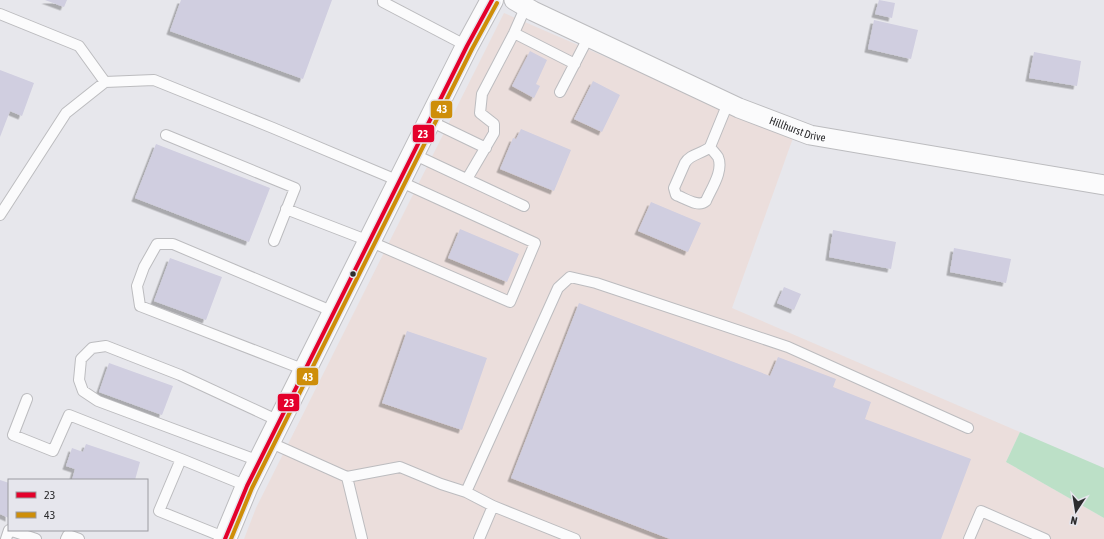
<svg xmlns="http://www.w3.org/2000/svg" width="1104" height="539" font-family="'Asap Condensed',sans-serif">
<defs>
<filter id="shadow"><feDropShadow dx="-3.5" dy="3.5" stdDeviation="0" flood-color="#0004"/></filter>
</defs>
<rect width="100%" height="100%" fill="#e7e7ec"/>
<!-- commercial -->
<path fill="#ebdedc" d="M504 13 793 138 732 308 1020 432 1006 462 1104 518V539H244L256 508Z"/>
<!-- green -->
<path fill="#bce0c7" d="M1020 432 1104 468V518L1006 462Z"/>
<!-- building -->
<path fill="#d0cee0" filter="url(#shadow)" d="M45 0H67L64 7Z
M181 0H332L303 79 170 31Z
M879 0 895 3 892 18 875 14Z
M874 20 918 30 911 59 868 49Z
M530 51 547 60 536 84 540 86 534 98 512 86Z
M1034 52 1081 61 1077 86 1029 78Z
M0 70 34 83 22 116 10 111 0 137Z
M593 81 620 95 602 132 574 119Z
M521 129 571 150 554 191 500 169 513 138 516 139Z
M156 144 270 188 249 242 135 198Z
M651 202 701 223 688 252 638 231Z
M460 229 519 254 507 282 448 258Z
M833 230 896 242 891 269 829 257Z
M954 248 1011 259 1006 283 950 272Z
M170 258 222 277 206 320 154 301Z
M784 287 801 294 794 310 777 303Z
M579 303 770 376 778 357 836 379 833 387 871 402 865 419 971 459 941 539H670L511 478Z
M407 331 487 358 462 430 382 403Z
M109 363 173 386 162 415 99 392Z
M86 444 140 462 135 480H72L75 469 66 466 72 448 83 452Z
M0 480 9 483V518L0 514Z"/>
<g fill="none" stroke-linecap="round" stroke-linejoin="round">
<defs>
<path id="service" d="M383 0V2L467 46
M0 14 79 46 105 82
M514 33 575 64
M560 92 588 38
M430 121 486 148
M166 135 295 188 274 241
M710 147C712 150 716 154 718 157 724 171 711 189 706 201 698 208 685 198 676 195L674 188 685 163C690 154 702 154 710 147L728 103
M413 154 524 206
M467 179 494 133V124L480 113 482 94 514 33 526 6
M0 215 66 113 105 82 154 80 273 128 399 181 535 243 510 302 369 241 286 209
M305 370 140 306 137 286 144 267 157 244H173L334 312
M27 399 13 435 53 451 69 415 181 459
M269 442 347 477
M259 461 98 401 83 391 79 380 81 359 92 348 106 346 180 375 279 421
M466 492 558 288 570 277 596 283 788 347 968 428
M226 538 159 511 181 459 247 486
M6 539 9 530 36 539
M66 539 68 535 79 539
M362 539 347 477 400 467 441 484 466 492 493 506 575 539
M479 539 493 506
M969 539 981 511 1045 539"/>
<g id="minor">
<path id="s1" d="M514 0 533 11 739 108 810 135 1104 185"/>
</g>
<path id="primary" d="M225 539 247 486 467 46 492 0"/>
</defs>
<!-- service casing -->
<use href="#service" stroke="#bcbcbf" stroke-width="12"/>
<!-- minor casing -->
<use href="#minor" stroke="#bcbcbf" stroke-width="21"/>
<!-- primary casing -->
<use href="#primary" stroke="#bcbcbf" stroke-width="24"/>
<!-- service -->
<use href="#service" stroke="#fbfbfc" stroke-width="10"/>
<!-- minor -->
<use href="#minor" stroke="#fbfbfc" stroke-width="19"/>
<!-- primary -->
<use href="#primary" stroke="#fbfbfc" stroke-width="22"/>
<defs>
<path id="bus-1" d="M225 539 247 486 467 46 492 0"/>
<path id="bus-2" d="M231 539 252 488 472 49 497 3"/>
</defs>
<!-- bus-1 casing -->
<use href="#bus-1" stroke="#e6e6ed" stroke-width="7"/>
<!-- bus-2 casing -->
<use href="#bus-2" stroke="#e6e6ed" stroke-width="7"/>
<!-- bus-1 -->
<use href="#bus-1" stroke="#e4002b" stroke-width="4"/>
<!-- bus-2 -->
<use href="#bus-2" stroke="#ce8e09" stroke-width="4"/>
</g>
<!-- markers -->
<circle fill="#2c2c2e" stroke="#e6e6ed" stroke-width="1.5" cx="353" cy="274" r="3.5"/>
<g text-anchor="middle" stroke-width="3" stroke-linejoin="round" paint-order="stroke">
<!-- street labels -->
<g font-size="11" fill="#2c2c2e" stroke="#e6e6ed">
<text dy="4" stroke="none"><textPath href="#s1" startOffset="312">Hillhurst Drive</textPath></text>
</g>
</g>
<g stroke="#e6e6ed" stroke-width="1.5">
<rect x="430" y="100" width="23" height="19" rx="4" fill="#ce8e09"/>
<rect x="412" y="124" width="23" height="19" rx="4" fill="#e4002b"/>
<rect x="296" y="367" width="23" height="19" rx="4" fill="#ce8e09"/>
<rect x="277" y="393" width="23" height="19" rx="4" fill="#e4002b"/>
</g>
<g font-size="11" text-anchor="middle" font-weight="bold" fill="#fff">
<text x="442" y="113">43</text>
<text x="423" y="138">23</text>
<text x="308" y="381">43</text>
<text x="289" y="407">23</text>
</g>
<!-- legend -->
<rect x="8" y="479" width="140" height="52" fill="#e6e6ed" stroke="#9c9ca1"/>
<rect x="16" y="492" width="20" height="6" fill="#e4002b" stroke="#9c9ca1"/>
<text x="44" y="499" font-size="12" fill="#2c2c2e">23</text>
<rect x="16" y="512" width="20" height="6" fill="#ce8e09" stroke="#9c9ca1"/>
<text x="44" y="519" font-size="12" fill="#2c2c2e">43</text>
<!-- north arrow -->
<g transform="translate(1076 511) rotate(192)" stroke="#e6e6ed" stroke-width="3" paint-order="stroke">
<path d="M0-3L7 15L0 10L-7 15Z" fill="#2c2c2e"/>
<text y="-6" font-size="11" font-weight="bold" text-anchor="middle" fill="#2c2c2e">N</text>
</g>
</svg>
